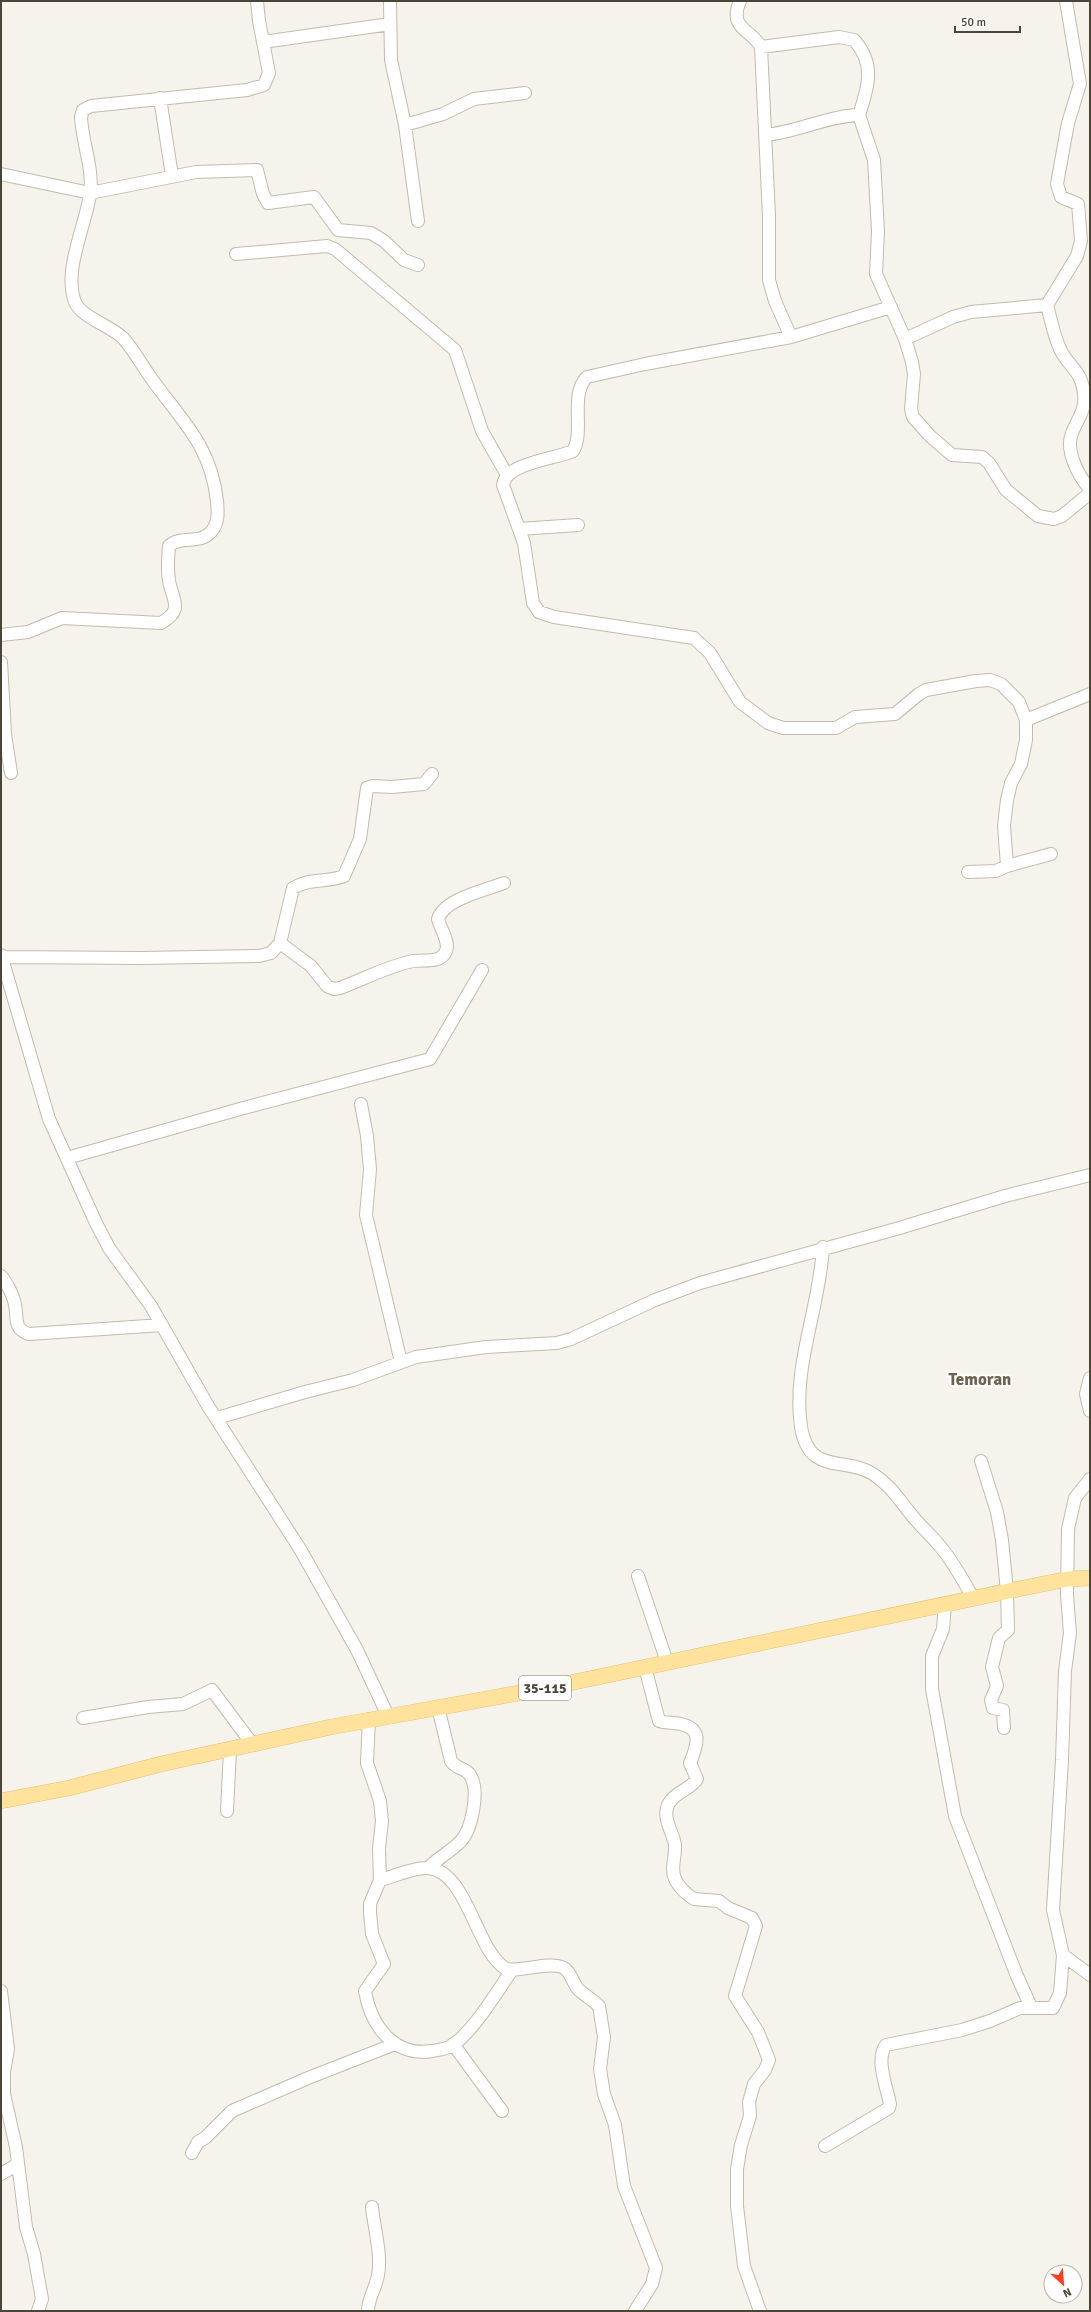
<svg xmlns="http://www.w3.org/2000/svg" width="1091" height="2312" font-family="Signika,sans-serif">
<rect width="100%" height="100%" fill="#f6f3ec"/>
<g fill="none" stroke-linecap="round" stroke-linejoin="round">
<defs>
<path id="minor" d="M390 1 391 60 405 125 418 221
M740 1C728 29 751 29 761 47L769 216V280L775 301 791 337
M263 42 390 24
M761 47 839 37 854 40C876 64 868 88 859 115
M160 98 172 176
M405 125 443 114 474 99 525 93
M765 135C797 132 827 116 859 115L874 160 878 231 876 274 905 339 912 362 914 374 911 409 913 417 930 436 952 455 982 457 989 463 1006 490 1038 516 1054 519 1062 516 1090 493
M1 174 90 193 196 172 257 170 263 194 268 203 314 197 338 230 371 233 384 241 404 260 418 265
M236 254 327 246 335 249 455 350 482 431 507 475
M1047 305C1051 320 1054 337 1061 351 1070 368 1081 370 1084 393 1086 410 1078 418 1072 433 1065 450 1078 476 1090 489
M891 307 791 337 645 364 587 377C569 395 585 432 573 451 556 459 505 463 503 485L524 543 533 603 539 612 554 617 694 638 710 653 740 702 768 723 783 728H836L855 717 895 714 919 694 926 690 976 681 990 680 1001 684 1019 702 1026 720V740L1021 764 1011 783 1007 800 1004 826 1007 866 996 871 968 872
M905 339 953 317 971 312 1047 305 1077 256 1081 241 1078 204 1061 197 1057 184 1068 123 1080 84 1066 1
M519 529 578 525
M1 635 28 632 62 618 161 623C184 610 173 601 169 581 167 569 168 557 169 546 181 535 199 545 211 532 219 523 218 512 217 501 211 445 181 420 151 378 141 364 134 350 123 338 111 326 81 317 75 302 63 271 85 227 90 195 94 170 82 142 81 117L83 110 91 106 247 90 264 85 269 73 259 21 257 1
M1 662 5 734 11 773
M1026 720 1090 694
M1007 866 1051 854
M280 943 311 966 327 986 334 989 340 988C364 979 388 966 413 961 424 959 441 964 446 951 450 942 440 928 438 919 444 899 486 890 504 883
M1 955 49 1119 96 1223 109 1248 151 1306 208 1406 300 1549 357 1650 388 1716
M1 957 142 958 259 956 271 953 280 943 293 888C308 878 327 883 344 876L360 839 367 788 373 786 392 787 424 784 432 774
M361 1104 367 1136 370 1169 366 1215 401 1362
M67 1158 240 1109 430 1059 482 970
M823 1247C820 1307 792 1367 801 1427 809 1476 845 1456 873 1474 890 1485 898 1498 910 1513 919 1525 930 1534 939 1545 953 1561 963 1580 973 1598
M1 1276C7 1283 14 1297 15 1305 18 1319 13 1329 29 1334L162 1325
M1090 1378 1086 1394 1090 1411
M217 1418 305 1392 353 1380 416 1357 486 1347 557 1343 571 1339 655 1300 700 1283 896 1229 1005 1196 1090 1175
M981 1461 997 1512 1002 1540 1007 1591 1008 1630 999 1638 992 1667 997 1686 991 1700 993 1708 1003 1710 1004 1728
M1090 1479 1075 1498 1068 1529 1067 1595 1070 1633 1065 1671 1062 1760 1053 1910 1063 1955 1090 1975
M638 1576 667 1662
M945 1604 943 1629 932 1656V1689L955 1816 1017 1976 1031 2007
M645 1667 659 1721C664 1723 669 1722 674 1723 703 1726 699 1742 690 1763L697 1779C690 1790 675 1792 669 1803 661 1818 673 1831 675 1845 676 1857 670 1868 675 1879 679 1887 687 1895 694 1899L719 1901 728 1908 752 1918 756 1926 735 1996 758 2032 769 2060 765 2070 754 2084 749 2102 750 2116 741 2145 737 2169V2206L744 2266 760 2311
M83 1718 148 1707 183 1704 212 1690 253 1745
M369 1719 367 1763 380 1801 382 1821 379 1848 380 1880 370 1904V1912L372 1934 384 1964 365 1991C371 2026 394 2057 432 2051 439 2050 447 2049 453 2045 475 2029 496 1993 512 1970
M227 1811 230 1750
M428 1868C438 1858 450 1852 460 1842 472 1830 480 1790 470 1775 466 1768 456 1769 451 1761L438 1707
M380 1880C393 1877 414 1867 427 1868 467 1869 476 1951 505 1968 515 1974 546 1961 562 1967 570 1970 573 1983 578 1989 584 1995 592 1999 599 2006L604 2037 600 2069 604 2094 615 2125 624 2186 656 2268 652 2284 635 2311
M1 1991 8 2049 4 2072V2094L16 2147 26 2227 34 2254 42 2299 38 2311
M453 2044 502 2111
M825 2146 889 2108 890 2104C887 2088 875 2059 886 2045L962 2030 990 2021 1020 2008H1053L1060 1993 1063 1955
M192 2153 198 2142 205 2138 232 2111 308 2078 395 2044
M1 2174 18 2164
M368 2311C368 2298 376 2288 378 2275 382 2256 374 2227 372 2207"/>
<path id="major" d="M1 1801 69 1788 161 1764 331 1727 541 1689 1023 1588 1068 1579 1090 1578"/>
</defs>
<!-- minor casing -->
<use href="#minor" stroke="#c2bbae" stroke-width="14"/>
<!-- major casing -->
<use href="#major" stroke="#e6c16a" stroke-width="16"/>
<!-- minor -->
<use href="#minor" stroke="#fff" stroke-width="12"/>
<!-- major -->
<use href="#major" stroke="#ffe39c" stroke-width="15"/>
</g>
<g text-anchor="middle" stroke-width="4" stroke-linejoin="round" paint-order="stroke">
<!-- shield labels -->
<rect fill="#fff" stroke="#817c74" stroke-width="1" x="519" y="1676" width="52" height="24" rx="3"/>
<g font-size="14" font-weight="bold" fill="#4b4439">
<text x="545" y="1693">35-115</text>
</g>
<!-- quarter labels -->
<g font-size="17" font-weight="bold" fill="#6e6250" stroke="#fff">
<text x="980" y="1385">Temoran</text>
</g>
</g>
<!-- border -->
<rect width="1091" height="2312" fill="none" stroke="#4b4439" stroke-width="4"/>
<!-- north arrow -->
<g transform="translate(1063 2284) rotate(154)"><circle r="19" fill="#ffffff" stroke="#b7b4b0"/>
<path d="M0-3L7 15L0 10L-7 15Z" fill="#fc3f1d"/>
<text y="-6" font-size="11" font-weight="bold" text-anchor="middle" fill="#4b4439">N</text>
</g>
<!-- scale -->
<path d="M955 26v6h65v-6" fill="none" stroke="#4b4439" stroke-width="2"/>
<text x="961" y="26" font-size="12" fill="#4b4439" stroke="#ffffff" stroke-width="3" paint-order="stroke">50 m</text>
</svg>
